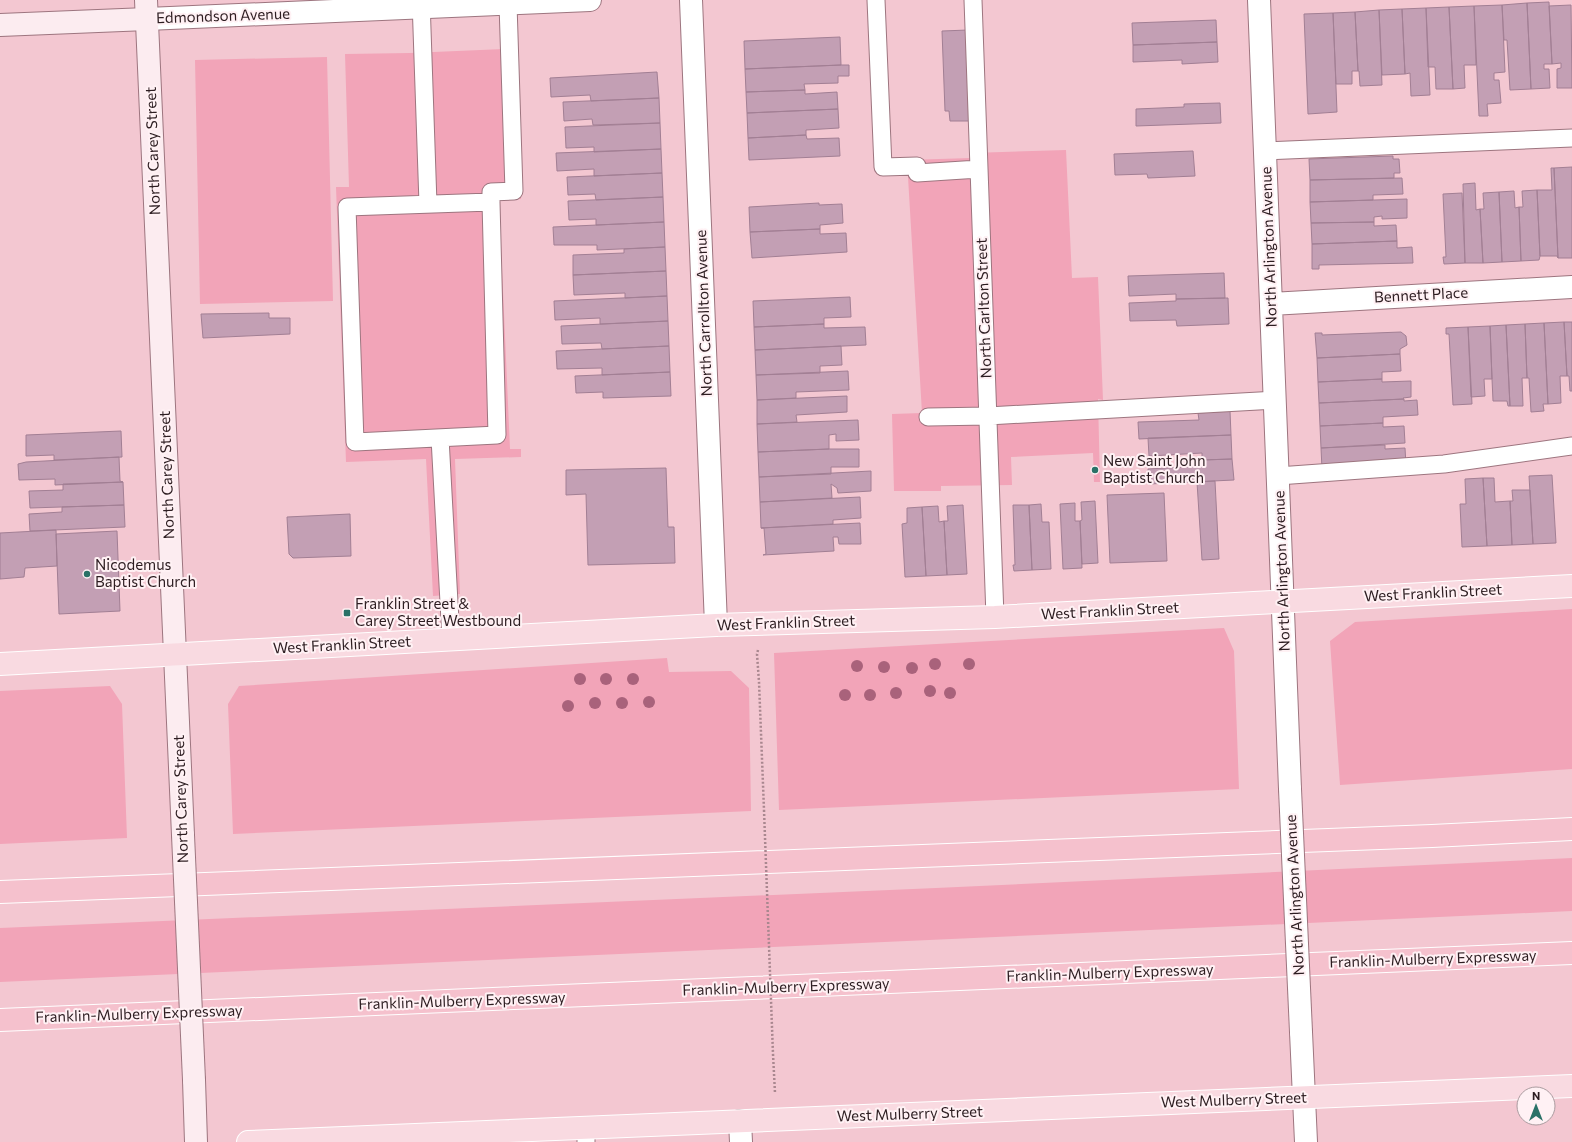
<svg xmlns="http://www.w3.org/2000/svg" width="1572" height="1142" font-family="Commissioner,sans-serif">
<rect width="100%" height="100%" fill="#f3c7d1"/>
<!-- green -->
<path fill="#f2a4b8" d="M504 49 520 178 521 199 499 200 510 449H521V457L455 459 460 594 433 596 426 459 346 462 336 187H349L345 54 410 53Z
M327 57 333 301 200 304 195 60Z
M1066 150 1072 278 1098 277 1103 400 1098 399 1100 482H1094L1093 453 1011 457 1012 485 941 486V491H894L892 414 922 413 907 160 971 158V153Z
M1572 609V769L1340 785 1330 641 1355 622Z
M1224 628 1234 651 1239 789 779 810 774 653Z
M667 658 669 672 731 671 749 688 751 811 233 834 228 704 239 686Z
M110 686 122 704 127 838 0 844V691Z
M1572 858V911L0 982V928L936 888Z"/>
<!-- building -->
<path fill="#c39fb4" stroke="#a27f94" d="M1549 2 1552 64H1544V69H1549L1550 88 1531 89 1527 3Z
M1527 3 1531 89 1510 90 1507 40H1504L1502 5Z
M1502 5 1505 72 1494 73V80H1499L1501 103 1487 104 1488 116H1479L1474 6Z
M1571 5 1572 88H1557V69L1561 68V63L1552 64 1549 6Z
M1474 6 1476 65H1464L1465 88 1453 89 1449 7Z
M1449 7 1453 89H1436L1435 67H1428L1426 8Z
M1426 8 1430 95 1411 96 1410 73 1405 74 1402 9Z
M1402 9 1405 74 1382 75 1379 10Z
M1379 10 1382 85 1360 86 1359 71H1358L1355 12Z
M1355 12 1358 71H1352V84H1336L1333 13Z
M1333 13 1337 112 1308 114 1304 14Z
M1216 20 1217 42 1133 45 1132 23Z
M968 30 969 121H950L949 111H945L942 31Z
M840 37 841 65 745 69 744 41Z
M1217 42 1218 62 1182 64V60L1133 62V45Z
M841 65H849V76H838V83L804 84 805 90 746 92 745 69Z
M657 72 659 98 591 101 590 95 551 97 550 78Z
M805 90V94L837 92 838 109 747 113 746 92Z
M659 98 660 123 593 125 592 119 564 121 563 102Z
M1220 103 1221 123 1136 126V109L1184 107V104Z
M838 109 839 128 806 130V135L748 138 747 113Z
M660 123 661 149 594 152V147L566 148 565 127Z
M806 135 807 139 839 138 840 156 749 160 748 138Z
M661 149 662 173 594 176V169L557 171 556 153Z
M1193 151 1195 176 1148 178 1147 174 1115 175 1114 154Z
M1393 156V159H1399L1400 173H1394V178L1310 180 1309 159Z
M1572 167V258H1558L1554 168Z
M1551 168H1554L1558 258 1557 256H1540L1537 190H1552Z
M662 173 663 197 596 200 595 194 568 195 567 177Z
M1402 178 1403 194 1373 195V200L1310 202V180Z
M1475 183 1476 210 1480 209 1483 263H1465L1463 184Z
M1537 190 1540 256 1539 260 1521 261 1519 207H1523L1522 191Z
M1514 191 1515 208 1519 207 1521 261 1502 262 1499 192Z
M1499 192 1502 262 1483 263 1480 209H1484L1483 193Z
M1462 193 1465 263 1444 264 1443 257H1446L1443 194Z
M663 197 664 222 596 225V219L569 220 568 201Z
M1407 199V218L1382 219V216L1374 217V222L1311 223 1310 202Z
M819 203V205L842 204 843 223 820 225V229L750 232 749 207Z
M664 222 665 247 597 250V245H554L553 227Z
M1374 222V226L1396 225 1397 241 1312 244 1311 223Z
M820 229V234L846 233 847 252 752 258 750 232Z
M1397 241V248L1412 247 1413 263 1319 265V269H1312V244Z
M665 247 666 271 573 275V255L624 253V249Z
M666 271 667 296 625 298V293L574 295 573 275Z
M1224 273 1225 298 1176 299V294L1129 296 1128 276Z
M667 296 668 321 600 324V318L555 320 554 301Z
M850 297 851 317 824 318V324L754 327 753 301Z
M1228 298 1229 324 1177 326 1176 320 1130 321 1129 303 1176 301V299Z
M269 313V318H290V334L203 338 201 314Z
M668 321 669 346 602 349 601 343 562 344 561 326Z
M1564 322H1572V391H1570L1569 376H1567Z
M1564 322 1567 376H1560L1561 403 1548 404 1544 323Z
M1544 323 1548 404H1543L1544 411 1531 412 1529 378H1527L1525 324Z
M824 324V328L865 327 866 345 755 350 754 327Z
M1525 324 1527 378H1522L1523 406H1510L1506 325Z
M1506 325 1510 406H1508L1507 401H1493L1492 379 1490 326Z
M1490 326 1492 379H1484L1485 396 1471 397 1468 327Z
M1468 327 1472 404 1453 405 1449 334H1446V328Z
M1401 332 1406 336 1407 345 1400 349V354L1317 358 1315 333H1322V335Z
M669 346 670 372 602 375V368L557 369 556 351Z
M841 346 842 365 820 366V373L756 375 755 350Z
M1400 354 1401 371 1382 372V379L1318 382 1317 358Z
M848 371 849 390 796 392V398L757 400 756 375Z
M670 372 671 396 603 398V392L576 393 575 376Z
M1382 379V382L1411 381V397L1403 398 1404 399 1319 403 1318 382Z
M847 396V412L796 415 797 422 757 424V400Z
M1404 399V401L1417 400 1418 415 1383 417V423L1320 426 1319 403Z
M1230 411 1231 435 1139 439 1138 422 1199 420 1198 413Z
M858 420 859 440 836 441V434L829 435V449L758 452 757 424Z
M1383 423V427L1404 426 1405 443 1321 448 1320 426Z
M121 431 122 457 54 460V455L26 456V435Z
M1231 435 1232 459 1202 460V453L1149 456 1148 438Z
M1385 445V449L1405 448 1406 465 1322 469 1321 448Z
M829 449H859V467H831V474L759 477 758 452Z
M119 457 120 481 123 482 55 485V479L19 480 18 464 26 462Z
M1232 459 1234 480 1149 484 1148 469 1202 466V460Z
M666 468 668 527H674L675 563 588 565 586 494 566 495V470Z
M871 471V491L838 493 837 488 831 484 832 498 760 502 759 477Z
M1552 475 1556 543 1533 544 1529 476Z
M1483 478 1487 546 1462 547 1460 504H1466L1465 479Z
M1483 478H1494L1495 502 1510 501 1512 545 1487 546Z
M1215 481 1219 559 1202 560 1197 482Z
M123 482 124 505 30 508 29 491 63 490V484Z
M1512 490H1530L1533 544 1512 545 1510 501H1513Z
M1164 493 1167 561 1110 563 1107 495Z
M860 497 861 518 833 520V524L761 528 760 502Z
M1095 501 1098 563 1082 564 1080 521 1082 520 1081 502Z
M1075 503V521H1080L1082 568 1063 569 1060 504Z
M1041 504 1042 522H1049L1051 569 1032 570 1029 505Z
M124 505 125 527 30 531 29 514 62 512V507Z
M963 505 967 574 947 575 944 521H948L947 506Z
M1013 505H1029L1032 570 1014 571 1013 565H1015Z
M938 506 939 522 944 521 947 575 926 576 922 507Z
M922 507 926 576 905 577 902 524 907 523V508Z
M350 514 351 556 293 558 289 554 287 517Z
M860 523 861 544H839L838 537H833L834 551 763 555 766 554 764 528H761Z
M56 530 57 566 25 568 24 577 0 579V533Z
M117 531 120 611 59 614 56 534Z"/>
<g fill="none" stroke-linecap="round" stroke-linejoin="round">
<defs>
<path id="service" d="M421 0 428 204
M876 0 883 167 917 166V173L979 169
M973 0 995 617
M1265 151 1572 138
M491 202 497 435 355 442 347 207Z
M491 202V192L514 191 508 4
M928 417 988 416 1275 400
M440 438 451 639
M1278 476 1444 464 1572 446
M586 1128V1142"/>
<path id="minor" d="M691 0 716 625
M1259 0 1290 789
M1271 304 1572 287
M1301 1032 1306 1142
M740 1121 741 1142"/>
<path id="tertiary" d="M147 19 590 0"/>
<path id="secondary" d="M146 0 183 835
M0 25 147 19
M194 1080 196 1142"/>
<path id="primary" d="M0 664 716 625 995 617 1572 586
M248 1142 1572 1086"/>
<path id="motorway" d="M0 892 1432 836 1572 829
M0 1020 1572 953"/>
</defs>
<!-- service casing -->
<use href="#service" stroke="#9d757f" stroke-width="19"/>
<!-- minor casing -->
<use href="#minor" stroke="#9d757f" stroke-width="24"/>
<!-- tertiary casing -->
<use href="#tertiary" stroke="#9d757f" stroke-width="24"/>
<!-- secondary casing -->
<use href="#secondary" stroke="#9d757f" stroke-width="24"/>
<!-- primary casing -->
<use href="#primary" stroke="#fff" stroke-width="24"/>
<!-- motorway casing -->
<use href="#motorway" stroke="#fff" stroke-width="24"/>
<!-- path -->
<path stroke="#a9878f" stroke-width="2.5" stroke-dasharray="2 2" stroke-linecap="butt" d="M758 650 757 654 759 682 764 810
M773 1054 775 1093"/>
<!-- service -->
<use href="#service" stroke="#fff" stroke-width="17"/>
<!-- minor -->
<use href="#minor" stroke="#fff" stroke-width="22"/>
<!-- tertiary -->
<use href="#tertiary" stroke="#fff" stroke-width="22"/>
<!-- secondary -->
<use href="#secondary" stroke="#fcecf0" stroke-width="22"/>
<!-- primary -->
<use href="#primary" stroke="#f9dae1" stroke-width="22"/>
<!-- motorway -->
<use href="#motorway" stroke="#f5c1cd" stroke-width="22"/>
<defs>
<path id="minor-bridge" d="M1290 789 1301 1032"/>
<path id="secondary-bridge" d="M183 835 194 1080"/>
</defs>
<!-- minor-bridge casing -->
<use href="#minor-bridge" stroke="#9d757f" stroke-width="24" stroke-linecap="butt"/>
<!-- secondary-bridge casing -->
<use href="#secondary-bridge" stroke="#9d757f" stroke-width="24" stroke-linecap="butt"/>
<!-- path-bridge -->
<path stroke="#a9878f" stroke-width="2.5" stroke-dasharray="2 2" stroke-linecap="butt" d="M764 810 773 1054"/>
<!-- minor-bridge -->
<use href="#minor-bridge" stroke="#fff" stroke-width="22"/>
<!-- secondary-bridge -->
<use href="#secondary-bridge" stroke="#fcecf0" stroke-width="22"/>
</g>
<!-- trees -->
<g fill="#a9627b">
<circle cx="935" cy="664" r="6"/>
<circle cx="969" cy="664" r="6"/>
<circle cx="857" cy="666" r="6"/>
<circle cx="884" cy="667" r="6"/>
<circle cx="912" cy="668" r="6"/>
<circle cx="580" cy="679" r="6"/>
<circle cx="606" cy="679" r="6"/>
<circle cx="633" cy="679" r="6"/>
<circle cx="930" cy="691" r="6"/>
<circle cx="896" cy="693" r="6"/>
<circle cx="950" cy="693" r="6"/>
<circle cx="845" cy="695" r="6"/>
<circle cx="870" cy="695" r="6"/>
<circle cx="649" cy="702" r="6"/>
<circle cx="595" cy="703" r="6"/>
<circle cx="622" cy="703" r="6"/>
<circle cx="568" cy="706" r="6"/>
</g>
<!-- markers -->
<g fill="#2a7167" stroke="#fff1f4" stroke-width="1.5">
<circle cx="1095" cy="470" r="4"/>
<circle cx="87" cy="574" r="4"/>
<rect x="343" y="609" width="8" height="8" rx="2"/>
</g>
<g text-anchor="middle" stroke-width="4" stroke-linejoin="round" paint-order="stroke">
<!-- street labels -->
<g font-size="15" fill="#2d1d21" stroke="#fff1f4">
<text transform="translate(223 16) rotate(-2)" y="5">Edmondson Avenue</text>
<text transform="translate(153 151) rotate(-92)" y="5">North Carey Street</text>
<text transform="translate(1269 247) rotate(-92)" y="5">North Arlington Avenue</text>
<text transform="translate(1421 295) rotate(-3)" y="5">Bennett Place</text>
<text transform="translate(984 308) rotate(-92)" y="5">North Carlton Street</text>
<text transform="translate(704 313) rotate(-92)" y="5">North Carrollton Avenue</text>
<text transform="translate(167 475) rotate(-92)" y="5">North Carey Street</text>
<text transform="translate(1282 571) rotate(-92)" y="5">North Arlington Avenue</text>
<text transform="translate(1433 593) rotate(-3)" y="5">West Franklin Street</text>
<text transform="translate(1110 611) rotate(-3)" y="5">West Franklin Street</text>
<text transform="translate(786 623) rotate(-2)" y="5">West Franklin Street</text>
<text transform="translate(342 645) rotate(-3)" y="5">West Franklin Street</text>
<text transform="translate(181 799) rotate(-92)" y="5">North Carey Street</text>
<text transform="translate(1295 895) rotate(-93)" y="5">North Arlington Avenue</text>
<text transform="translate(1433 959) rotate(-2)" y="5">Franklin-Mulberry Expressway</text>
<text transform="translate(1110 973) rotate(-2)" y="5">Franklin-Mulberry Expressway</text>
<text transform="translate(786 987) rotate(-2)" y="5">Franklin-Mulberry Expressway</text>
<text transform="translate(462 1001) rotate(-2)" y="5">Franklin-Mulberry Expressway</text>
<text transform="translate(139 1014) rotate(-2)" y="5">Franklin-Mulberry Expressway</text>
<text transform="translate(1234 1100) rotate(-2)" y="5">West Mulberry Street</text>
<text transform="translate(910 1114) rotate(-2)" y="5">West Mulberry Street</text>
</g>
<!-- poi labels -->
<g font-size="15" fill="#2d1d21" stroke="#fff1f4" text-anchor="start">
<text x="1103" y="466">New Saint John<tspan x="1103" dy="17">Baptist Church</tspan></text>
<text x="95" y="570">Nicodemus<tspan x="95" dy="17">Baptist Church</tspan></text>
<text x="355" y="609">Franklin Street &amp;<tspan x="355" dy="17">Carey Street Westbound</tspan></text>
</g>
</g>
<!-- north arrow -->
<g transform="translate(1536 1106)"><circle r="19" fill="#fff1f4" stroke="#ab9ca0"/>
<path d="M0-3L7 15L0 10L-7 15Z" fill="#2a7167"/>
<text y="-6" font-size="11" font-weight="bold" text-anchor="middle" fill="#2d1d21">N</text>
</g>
</svg>
